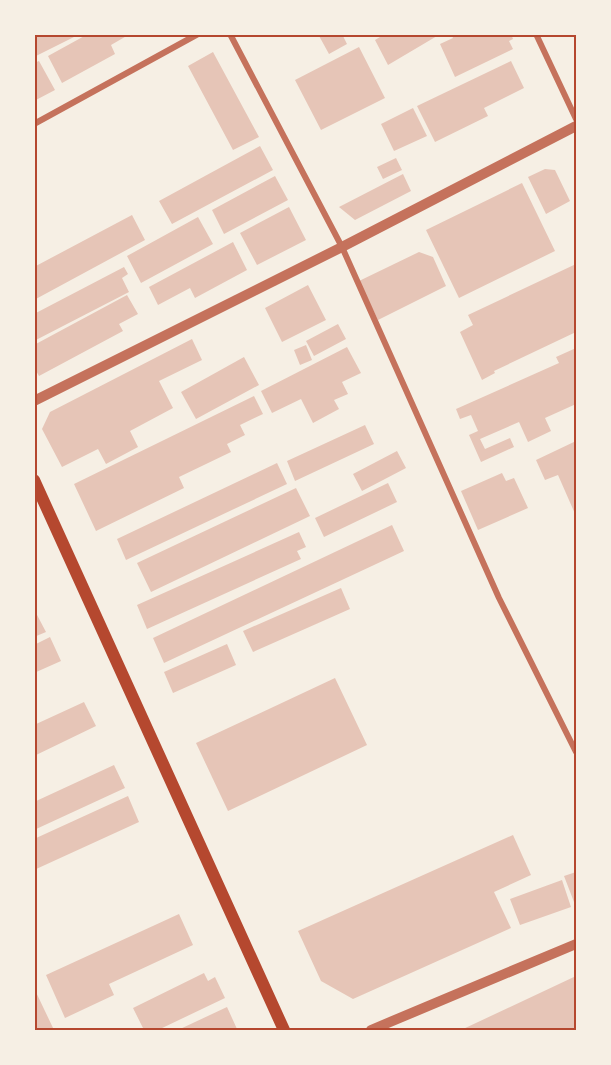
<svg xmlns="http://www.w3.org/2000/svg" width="611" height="1065" font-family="'Sofia Sans Condensed',sans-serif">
<rect width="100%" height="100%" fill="#f6efe4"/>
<!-- building -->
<path fill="#e6c5b7" d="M34 34H73L74 37 34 57Z
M88 34H130L111 45 115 54 62 83 48 56Z
M318 34H342L347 44 329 54Z
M385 34H436L437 36 388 65 375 40Z
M451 34H511L513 39 509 41 513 49 455 77 440 44 453 38Z
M359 47 385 98 321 130 295 80Z
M213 52 259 137 233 150 188 66Z
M39 61 55 90 34 101V63Z
M511 61 524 88 484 108 488 116 435 142 417 106Z
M413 108 427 136 394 151 381 124Z
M260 146 273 170 172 224 159 201Z
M396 158 402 170 383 179 377 167Z
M545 169 555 170 570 201 546 214 528 177Z
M403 174 411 191 355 220 339 207Z
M275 176 288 200 224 234 212 210Z
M522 183 555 251 459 298 426 230Z
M289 207 306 240 257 265 240 233Z
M132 215 145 240 34 300V267Z
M198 217 213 244 141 283 127 256Z
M233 242 247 270 195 298 190 288 158 305 149 287Z
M419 252 433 257 446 286 378 320 359 281Z
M576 264V332L494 371 495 373 482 380 460 332 473 325 468 315Z
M124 267 128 274 122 278 129 292 34 341V314Z
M308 285 326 320 282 342 265 308Z
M127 295 138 314 119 324 123 331 39 376 34 367V345Z
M338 324 346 339 314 356 306 341Z
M192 339 202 360 159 381 173 408 130 431 138 447 106 464 98 449 62 467 42 429 50 412Z
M306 345 312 360 300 365 294 350Z
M347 347 361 373 342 382 348 394 334 400 339 409 313 423 301 399 272 413 261 391Z
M576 348V404L545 418 551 431 528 442 519 422 480 439 485 449 510 438 514 447 481 462 469 435 478 431 471 415 460 419 456 409 559 363 556 357Z
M244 357 259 385 196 419 181 392Z
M254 396 263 414 240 425 245 435 227 444 231 452 179 477 184 488 96 531 74 484Z
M365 425 374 444 295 481 287 461Z
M576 441V516L558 475 545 480 536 460Z
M397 451 406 468 362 491 353 474Z
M277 463 287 484 126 560 117 539Z
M502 473 506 481 514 478 528 508 478 530 461 491Z
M388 483 397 502 324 537 315 518Z
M296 488 310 516 151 592 137 563Z
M392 525 404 551 164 663 153 638Z
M299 532 306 547 297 551 301 559 147 629 137 605Z
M341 588 350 609 253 652 243 631Z
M34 613H36L46 632 34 637Z
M50 637 61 661 34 673V645Z
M227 644 236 665 173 693 164 672Z
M335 678 367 745 228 811 196 743Z
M84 702 96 726 34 756V725Z
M114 765 125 788 34 830V802Z
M128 796 139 822 34 870V839Z
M513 835 531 875 494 892 511 928 353 999 321 981 298 931Z
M576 872V902H574L564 876Z
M562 880 571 907 520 925 510 899Z
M179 914 193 945 109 984 114 995 65 1018 46 975Z
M204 973 208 981 215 977 225 998 158 1030H144L133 1008Z
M576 976V1030H461Z
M34 988 54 1030H34Z
M227 1007 237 1029V1030H178Z"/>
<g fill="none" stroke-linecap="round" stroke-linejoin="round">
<!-- minor -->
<path stroke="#c5725c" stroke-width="6" d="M230 34 342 247 499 598 576 752
M536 34 576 119
M34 124 198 34"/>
<!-- tertiary -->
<path stroke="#c5725c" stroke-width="10" d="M34 401 342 247 576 126
M371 1030 576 944"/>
<!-- secondary -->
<path stroke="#b5482f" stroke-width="12" d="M34 480 284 1030"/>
</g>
<!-- border -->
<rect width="611" height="1065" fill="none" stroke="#f6efe4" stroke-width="72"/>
<rect x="36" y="36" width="539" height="993" fill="none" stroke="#b5482f" stroke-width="2"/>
</svg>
